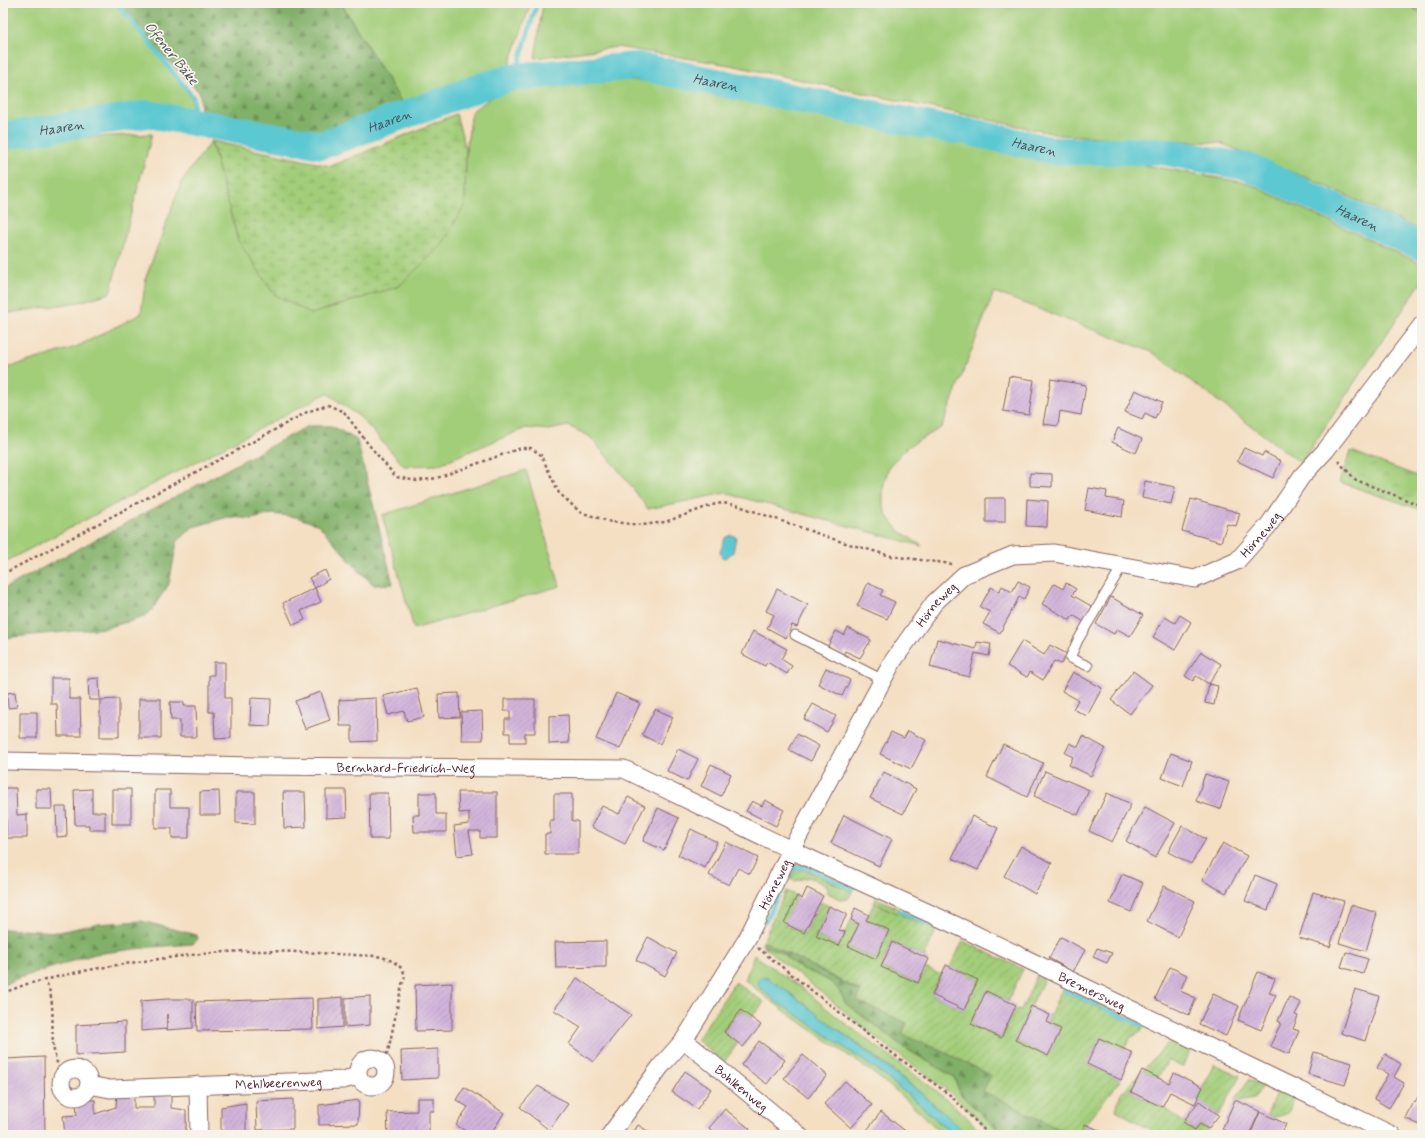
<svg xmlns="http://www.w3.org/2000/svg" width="1425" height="1138" font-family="Mynerve,sans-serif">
<defs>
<pattern id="forest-firs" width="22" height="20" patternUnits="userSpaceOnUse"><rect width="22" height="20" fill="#81b069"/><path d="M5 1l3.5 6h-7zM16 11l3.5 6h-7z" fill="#6c8f57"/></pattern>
<pattern id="wetland-marsh" width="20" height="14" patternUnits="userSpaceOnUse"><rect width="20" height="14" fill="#a2cd79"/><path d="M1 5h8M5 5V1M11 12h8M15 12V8" fill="none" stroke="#8db069"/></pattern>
<pattern id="park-tufts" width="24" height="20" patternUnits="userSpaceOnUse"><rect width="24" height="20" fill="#a2cd79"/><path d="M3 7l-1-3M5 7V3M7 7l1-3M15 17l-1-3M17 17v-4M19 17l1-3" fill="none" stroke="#8db069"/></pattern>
<pattern id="garden-furrows" width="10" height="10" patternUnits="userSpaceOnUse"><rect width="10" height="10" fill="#a2cd79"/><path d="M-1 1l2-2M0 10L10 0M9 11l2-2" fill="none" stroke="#8db069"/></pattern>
<pattern id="building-hatch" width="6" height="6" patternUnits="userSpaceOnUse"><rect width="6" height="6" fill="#d2b4db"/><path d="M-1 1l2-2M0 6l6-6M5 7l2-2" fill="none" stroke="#b69abc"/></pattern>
</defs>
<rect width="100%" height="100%" fill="#f7f3e8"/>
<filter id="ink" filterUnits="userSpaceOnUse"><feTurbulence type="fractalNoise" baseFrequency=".025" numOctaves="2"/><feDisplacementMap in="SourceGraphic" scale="8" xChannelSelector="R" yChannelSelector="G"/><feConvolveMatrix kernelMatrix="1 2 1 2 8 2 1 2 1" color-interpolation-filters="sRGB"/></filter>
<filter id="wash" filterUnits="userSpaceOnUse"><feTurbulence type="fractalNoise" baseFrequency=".012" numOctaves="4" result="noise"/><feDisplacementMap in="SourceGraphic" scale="16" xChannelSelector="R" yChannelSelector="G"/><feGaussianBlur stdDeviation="0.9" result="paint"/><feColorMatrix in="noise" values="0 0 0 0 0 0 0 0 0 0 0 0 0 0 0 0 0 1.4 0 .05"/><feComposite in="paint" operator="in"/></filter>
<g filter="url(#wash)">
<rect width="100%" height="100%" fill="#f4dfc3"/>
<!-- grass -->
<path fill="#a2cd79" stroke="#767652" d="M3 3H117L149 41 192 99V108L142 104 3 126Z
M341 3H531L509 66 402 103Z
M543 3H1408L1422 16V231L1324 185 1220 143 1061 135 730 65 617 47 535 58Z
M589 78 648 81 742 95 1047 161 1144 165 1247 183 1422 264V281L1301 463 1152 352 994 292 942 427 909 446 889 466 883 487V504L887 516 900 531 922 546 725 493 648 509 621 473 589 436 568 426 549 430 526 428 437 465 404 466 360 417 327 393 3 563V369L76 347 141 314 146 277 182 181 211 141 238 240 311 314 399 286 465 204 466 150 472 111 498 93 533 85Z
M152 134 110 293 80 302 3 314V148L56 139Z
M526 470 560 586 414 629 382 515Z
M798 864H802L855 887 852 892 806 870 793 874 790 879 785 876 791 867Z
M876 898 938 927 936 930 874 903Z
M762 945C769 948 777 950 783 954 788 958 792 962 797 966 818 977 837 978 845 1003L905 1048 954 1077 961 1095 1004 1135H995L951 1093 878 1039 815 987 794 972Z
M754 955 803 989 842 1021 935 1090 967 1117 983 1135H967C921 1089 869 1052 816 1014L804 1003 767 978 758 986 778 1003 805 1020 881 1073 917 1102 953 1135H942C887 1072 808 1034 745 980Z
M1063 987 1145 1024 1143 1028 1061 991Z"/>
<!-- forest -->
<path fill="url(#forest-firs)" stroke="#66684a" d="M117 3H341L402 103 322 137 201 115 200 93 149 41Z
M1408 3H1422V16Z
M308 426H332L357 440 393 584 374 585 358 570 319 525 296 517 272 514 252 519 228 517 193 527 177 542 169 584 151 611 142 618 105 628 3 638V589Z
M141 921 197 935 198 939 193 944 152 947 95 954 19 978 3 985V929L59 932 96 924Z
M763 941 861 992 857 1001 907 1023 902 1033 948 1054 991 1075 983 1091 1071 1135H1004L961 1095 954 1077 905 1048 845 1003C837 978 818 977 797 966 792 962 788 958 783 954 777 950 769 948 762 945Z"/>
<!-- wetland -->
<path fill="url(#wetland-marsh)" stroke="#767652" d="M456 114 466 150 465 204 442 245 399 286 311 314 274 294 238 240 211 141 331 166Z"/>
<!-- park -->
<path fill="url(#park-tufts)" stroke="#767652" d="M1351 451 1422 478V510L1339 482Z"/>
<!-- garden -->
<path fill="url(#garden-furrows)" stroke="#767652" d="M797 870H806L852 892 848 899 842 900 826 892 828 886 809 877 795 881 790 879 793 874Z
M786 891 797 896 784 924 804 933 820 902 829 906 816 936 839 946 851 920 859 924 848 946 876 959 889 930 866 920 874 903 936 930 924 957 892 942 881 967 918 983 925 968 941 975 932 995 964 1010 978 980 950 967 963 941 1023 969 1008 1001 986 991 971 1024 1001 1038 1015 1009 1021 1011 1037 975 1044 979 1015 1040 1048 1056 1061 1029 1047 1022 1061 991 1143 1028 1142 1031 1130 1038 1125 1050 1099 1038 1087 1064 1121 1080 1085 1124 1080 1135H1071L983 1091 991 1075 948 1054 902 1034 907 1023 857 1001 861 991 763 941Z
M735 982 764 1002 751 1018 741 1010 724 1031 738 1043 724 1062 697 1040Z
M1171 1040 1191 1049 1182 1067 1168 1060 1158 1078 1142 1070 1131 1092 1162 1107 1195 1130 1200 1124 1208 1129 1206 1135H1159L1116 1110 1120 1095Z
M1214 1064 1240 1076 1219 1115 1197 1100Z
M1249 1079 1262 1085 1255 1098 1239 1101 1235 1100Z
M1277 1090 1295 1097 1288 1113 1272 1118 1267 1115Z"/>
<!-- water -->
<path fill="#5cc8d2" stroke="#53747e" d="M731 535 736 537 733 552 726 558 722 557 720 552 725 538Z
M761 977 767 978 783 988 917 1090 943 1112 967 1135H953L917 1102 881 1073 805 1020 778 1003 758 986 759 979Z"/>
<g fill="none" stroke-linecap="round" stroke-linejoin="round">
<!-- stream -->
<path stroke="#5cc8d2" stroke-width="4.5" d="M117 3 194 98V116L193 122
M515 77 537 3
M788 876 791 870 803 867 812 869 852 889
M900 911 936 928
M765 922 783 886
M1065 991 1097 1005
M1104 1009 1143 1026"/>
<!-- river -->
<path stroke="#5cc8d2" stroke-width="28" id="s1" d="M3 136 148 114 322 145 486 85 515 77 637 66 941 128 966 131 1055 151H1161L1248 167 1422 247"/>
</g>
<g id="blocks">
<!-- building -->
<path fill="url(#building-hatch)" d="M1009 376 1034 380 1029 415 1003 411Z
M1051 379 1086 385 1081 415 1060 411 1058 426 1043 424Z
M1135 390 1162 402 1155 418 1145 413 1142 419 1125 412Z
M1118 428 1142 439 1136 453 1112 442Z
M1244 448 1262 456 1264 452 1281 461 1273 478 1237 461Z
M1030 473 1052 474V487L1030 486Z
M1145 481 1175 487 1171 504 1142 498Z
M1089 488 1107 491 1106 498 1124 501 1122 517 1085 510Z
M986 498H1005V522H986Z
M1027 499 1048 501 1047 527 1026 526Z
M1191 499 1240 513 1236 526 1227 524 1221 542 1182 531Z
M325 570 329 579 315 588 309 578Z
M1018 581 1030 587 1024 599 1019 597 1000 633 983 624 990 612 980 607 991 587 999 592 1002 586 1012 592Z
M868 583 883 590 880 595 895 602 887 619 857 606Z
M1066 583 1076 589 1072 595 1093 607 1084 622 1073 615 1070 620 1042 604 1054 584 1063 589Z
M315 588 321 602 301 611 305 620 293 625 283 603Z
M777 589 808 605 797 627 792 625 786 638 767 628 774 615 766 611Z
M1111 597 1143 615 1130 636 1117 629 1114 634 1096 624Z
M1180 615 1191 622 1175 650 1153 637 1165 617 1175 623Z
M848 628 871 640 860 658 845 651 843 655 828 646 836 631 844 635Z
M753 631 787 649 781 659 792 666 787 674 767 662 765 666 742 654Z
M937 639 976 649 977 642 991 644 989 656 975 653 969 677 930 667Z
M1022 641 1044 655 1050 645 1067 654 1061 664 1054 661 1043 680 1030 672 1027 677 1007 666Z
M1201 652 1221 664 1209 684 1196 676 1193 681 1185 676Z
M214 662H225V698H231V738L215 739 214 712H209V675H214Z
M826 668 850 680 842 696 818 684Z
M1133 671 1152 685 1130 714 1111 700Z
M1073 672 1102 688 1087 716 1073 709 1078 700 1062 691Z
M51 678H69V699H80L81 736H58L57 704H51Z
M99 678 100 700 119 699V737H100V700H89L88 679Z
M1209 684 1218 686 1214 705 1205 703Z
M417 688 424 717 407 721 404 711 388 715 383 696Z
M15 692 17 707 8 708 7 693Z
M321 692 330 720 305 729 295 701Z
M459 693 460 717 439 718 438 694Z
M616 693 640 703 620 749 596 739Z
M251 698 271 699 270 726 250 725Z
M376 698 377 741 352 742V726H340L339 700Z
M139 699H161V738H139Z
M504 699H535V733H525V742H510V733H505V719H510V711H504Z
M170 702H184V706H196L197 737H180V720H171Z
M813 704 836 716 827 732 804 719Z
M655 709 673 717 660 744 642 735Z
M482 711 483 740H462L461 712Z
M20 712H37V738H20Z
M568 715 569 743 549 744V716Z
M908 731 926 740 911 769 880 754 891 732 904 738Z
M797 734 819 746 811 761 789 750Z
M1083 736 1105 748 1091 776 1069 765 1073 757 1065 753 1070 743 1078 747Z
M1003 744 1043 763 1027 797 987 777Z
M678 749 698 759 687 781 667 771Z
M1171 753 1192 761 1183 786 1162 778Z
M711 764 731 774 721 796 701 786Z
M1045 771 1089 790 1078 815 1034 796Z
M884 772 916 789 903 814 870 798Z
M1205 774 1229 782 1220 809 1196 801Z
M3 788H16L17 815 27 814V838H6V815H3Z
M36 789H51L52 809H36Z
M92 789V812H105V830H89V825H75L74 790Z
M112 789H131V824H112Z
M155 790H170V807H189V838H172V828H155Z
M326 790H346L347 817 326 818Z
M219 791 220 815H200V792Z
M236 792H255V824L236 823Z
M283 792H305L306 827 284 828Z
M458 792H497V838H480V831H469L473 854 457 856 454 826 469 824V812L459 813Z
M369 793H388L389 839H370Z
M419 793H436V814H446V832H414L413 815H419Z
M1107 793 1131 804 1112 842 1089 831Z
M554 794H572V821H578V854H545V834H550V820H554Z
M628 797 645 806 625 844 591 827 602 806 619 814Z
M765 800 784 810 776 826 746 811 752 801 762 806Z
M56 807H66L67 836 57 837Z
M1145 807 1175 823 1155 858 1126 841Z
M658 808 679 818 664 850 643 841Z
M844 815 892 839 879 866 831 843Z
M972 816 998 828 978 870 952 858Z
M1182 826 1206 839 1191 864 1168 852Z
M691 829 717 842 705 868 678 855Z
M726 842 758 858 750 874 738 868 729 885 709 875Z
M1223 843 1247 856 1226 893 1202 880Z
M1021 846 1052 863 1035 894 1004 876Z
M1122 874 1143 883 1131 912 1110 903Z
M1255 875 1277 884 1268 910 1245 901Z
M1164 886 1195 901 1178 937 1147 921Z
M807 888 823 896 804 933 784 923 797 896 802 899Z
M1313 892 1344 901 1330 947 1299 938Z
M1351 905 1377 913 1366 951 1339 943Z
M829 906 847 914 839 930 845 932 839 946 816 936Z
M855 908 869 915 866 920 889 930 876 959 848 946 859 924 851 920Z
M648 937 677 953 665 976 636 960Z
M1061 937 1085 950 1073 972 1049 958Z
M606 941V967L556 968 555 942Z
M892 942 929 959 918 983 881 967Z
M1097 948 1112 953 1107 963 1093 957Z
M1346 952 1368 959 1363 974 1341 967Z
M946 965 978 980 964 1010 932 995Z
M1170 967 1187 975 1180 991 1196 998 1189 1015 1155 999Z
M1258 972 1275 979 1269 993 1276 995 1261 1030 1238 1020Z
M577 978 631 1015 593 1062 569 1044 581 1027 554 1010Z
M452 983V1030L416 1031 415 985Z
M1355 989 1379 996 1365 1041 1341 1033Z
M986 991 1016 1005 1001 1038 971 1024Z
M1213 994 1239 1006 1226 1036 1199 1024Z
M370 996V1025L345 1027V998Z
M343 997V1027L318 1029V999Z
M1289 997 1301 1003 1295 1015 1298 1016 1293 1029 1299 1031 1289 1054 1270 1046 1281 1023 1278 1021Z
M312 998 313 1029 197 1031 196 1002Z
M167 999H193V1028L167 1030V1014V1029L141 1031V1001Z
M1031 1006 1050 1015 1047 1022 1061 1029 1048 1056 1015 1040Z
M741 1010 761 1025 743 1047 724 1032Z
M125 1022V1052L76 1055V1025Z
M1099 1038 1133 1053 1121 1080 1087 1064Z
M759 1041 785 1060 767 1084 741 1065Z
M438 1049V1078L402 1080 401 1051Z
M1314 1052 1352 1063 1345 1085 1308 1074Z
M1385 1054 1401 1064 1394 1077 1404 1083 1389 1108 1374 1099 1388 1074 1377 1068Z
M803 1055 827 1075 808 1098 784 1078Z
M44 1057 45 1135H7L6 1059Z
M1142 1070 1169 1083 1174 1073 1203 1087 1195 1104 1170 1092 1162 1107 1131 1092Z
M685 1071 711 1089 697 1109 672 1092Z
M845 1081 872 1105 851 1128 824 1104Z
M538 1086 568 1104 549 1130 520 1107Z
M464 1087 504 1113 490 1135H472L456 1125 468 1107 456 1100Z
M1422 1088V1126L1405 1118 1413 1102 1415 1103Z
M117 1092H134V1108H154V1095H171V1108L186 1110V1135H65L63 1116 77 1115 76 1100H95V1114L116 1107Z
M417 1098H434V1111H429V1135H388L387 1112 417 1111Z
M293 1099V1129L257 1130 256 1101Z
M359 1100 358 1124 319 1125V1105Z
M1235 1100 1260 1111 1249 1135H1234L1222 1129Z
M1199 1101 1219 1115 1208 1129 1200 1124 1195 1130 1183 1122Z
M246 1103V1133L221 1132V1107Z
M725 1109 750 1129 745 1135H717L709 1128Z
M881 1112 908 1133 906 1135H865L864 1134Z
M1260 1112 1286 1124 1281 1135H1250Z
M1085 1124 1110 1135H1080Z
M638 1125 654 1135H632Z"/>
</g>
</g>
<g filter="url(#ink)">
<use href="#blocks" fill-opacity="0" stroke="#866260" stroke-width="1"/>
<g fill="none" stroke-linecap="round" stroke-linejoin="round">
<defs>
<path id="service" d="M795 635 883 680
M1088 666 1070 658 1078 640 1122 566"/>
<g id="minor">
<path id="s2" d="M3 761 256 766 624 769 791 850 966 930 1392 1135"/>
<path id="s3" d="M684 1040 799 1135"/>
<circle cx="372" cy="1072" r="14"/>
<circle cx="75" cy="1083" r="14"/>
<path id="s4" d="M89 1085 110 1089 343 1080 358 1076"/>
<path d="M198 1085 199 1135"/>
<path id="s5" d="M610 1135 661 1066 684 1040 747 939 791 850 893 661 934 603 964 575 1013 555 1054 553 1195 579 1237 561 1268 526 1302 476 1326 450 1422 325"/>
</g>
</defs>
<!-- service casing -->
<use href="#service" stroke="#866260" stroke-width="11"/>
<!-- minor casing -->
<use href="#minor" stroke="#866260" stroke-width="19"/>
<!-- path -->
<path stroke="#866260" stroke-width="2.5" stroke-dasharray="3 3" stroke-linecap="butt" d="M1338 461 1356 480 1422 506
M3 574 247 445 307 412 328 405 344 412 369 445 396 477 417 481 437 478 521 448H531L541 455 559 493 580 512 611 522 643 525 665 522 712 505 722 503 736 505 842 542 891 556 952 564
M758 948 877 1042 950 1095 989 1135
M3 993 27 984 45 980
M63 1074C43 1045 61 1008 45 980 77 971 111 966 144 961 181 956 218 951 255 951 295 951 334 954 374 956 386 956 413 968 402 984L388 1052 381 1061"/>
<!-- service -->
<use href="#service" stroke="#fff" stroke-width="9"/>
<!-- minor -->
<use href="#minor" stroke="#fff" stroke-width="17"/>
</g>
</g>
<g text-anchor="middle" stroke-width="3.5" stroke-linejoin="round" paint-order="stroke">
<!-- street labels -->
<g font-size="13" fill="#4a1f2b" stroke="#f7f3e8">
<text dy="5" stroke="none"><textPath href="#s5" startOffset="984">Hörneweg</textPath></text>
<text dy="5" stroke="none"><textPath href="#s5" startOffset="625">Hörneweg</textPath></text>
<text dy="5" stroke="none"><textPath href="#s2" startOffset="403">Bernhard-Friedrich-Weg</textPath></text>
<text dy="5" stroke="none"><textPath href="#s5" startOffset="301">Hörneweg</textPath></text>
<text dy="5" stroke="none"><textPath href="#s2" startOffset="1139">Bremersweg</textPath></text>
<text dy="5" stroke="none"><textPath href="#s4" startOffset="190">Mehlbeerenweg</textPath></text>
<text dy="5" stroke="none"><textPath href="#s3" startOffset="75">Bohlkenweg</textPath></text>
</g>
<!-- water labels -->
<g font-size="14" font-style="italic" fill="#4f525d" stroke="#f7f3e8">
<text transform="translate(172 53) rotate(51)" y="5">Ofener Bäke</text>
<text dy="5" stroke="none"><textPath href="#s1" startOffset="731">Haaren</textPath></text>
<text dy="5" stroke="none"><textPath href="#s1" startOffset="395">Haaren</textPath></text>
<text dy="5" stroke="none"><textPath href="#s1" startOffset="59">Haaren</textPath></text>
<text dy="5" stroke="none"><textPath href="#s1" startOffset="1056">Haaren</textPath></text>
<text dy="5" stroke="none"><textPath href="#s1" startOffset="1392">Haaren</textPath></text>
</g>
</g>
<!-- margin -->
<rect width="1425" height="1138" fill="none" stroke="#f7f3e8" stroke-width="16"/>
</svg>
